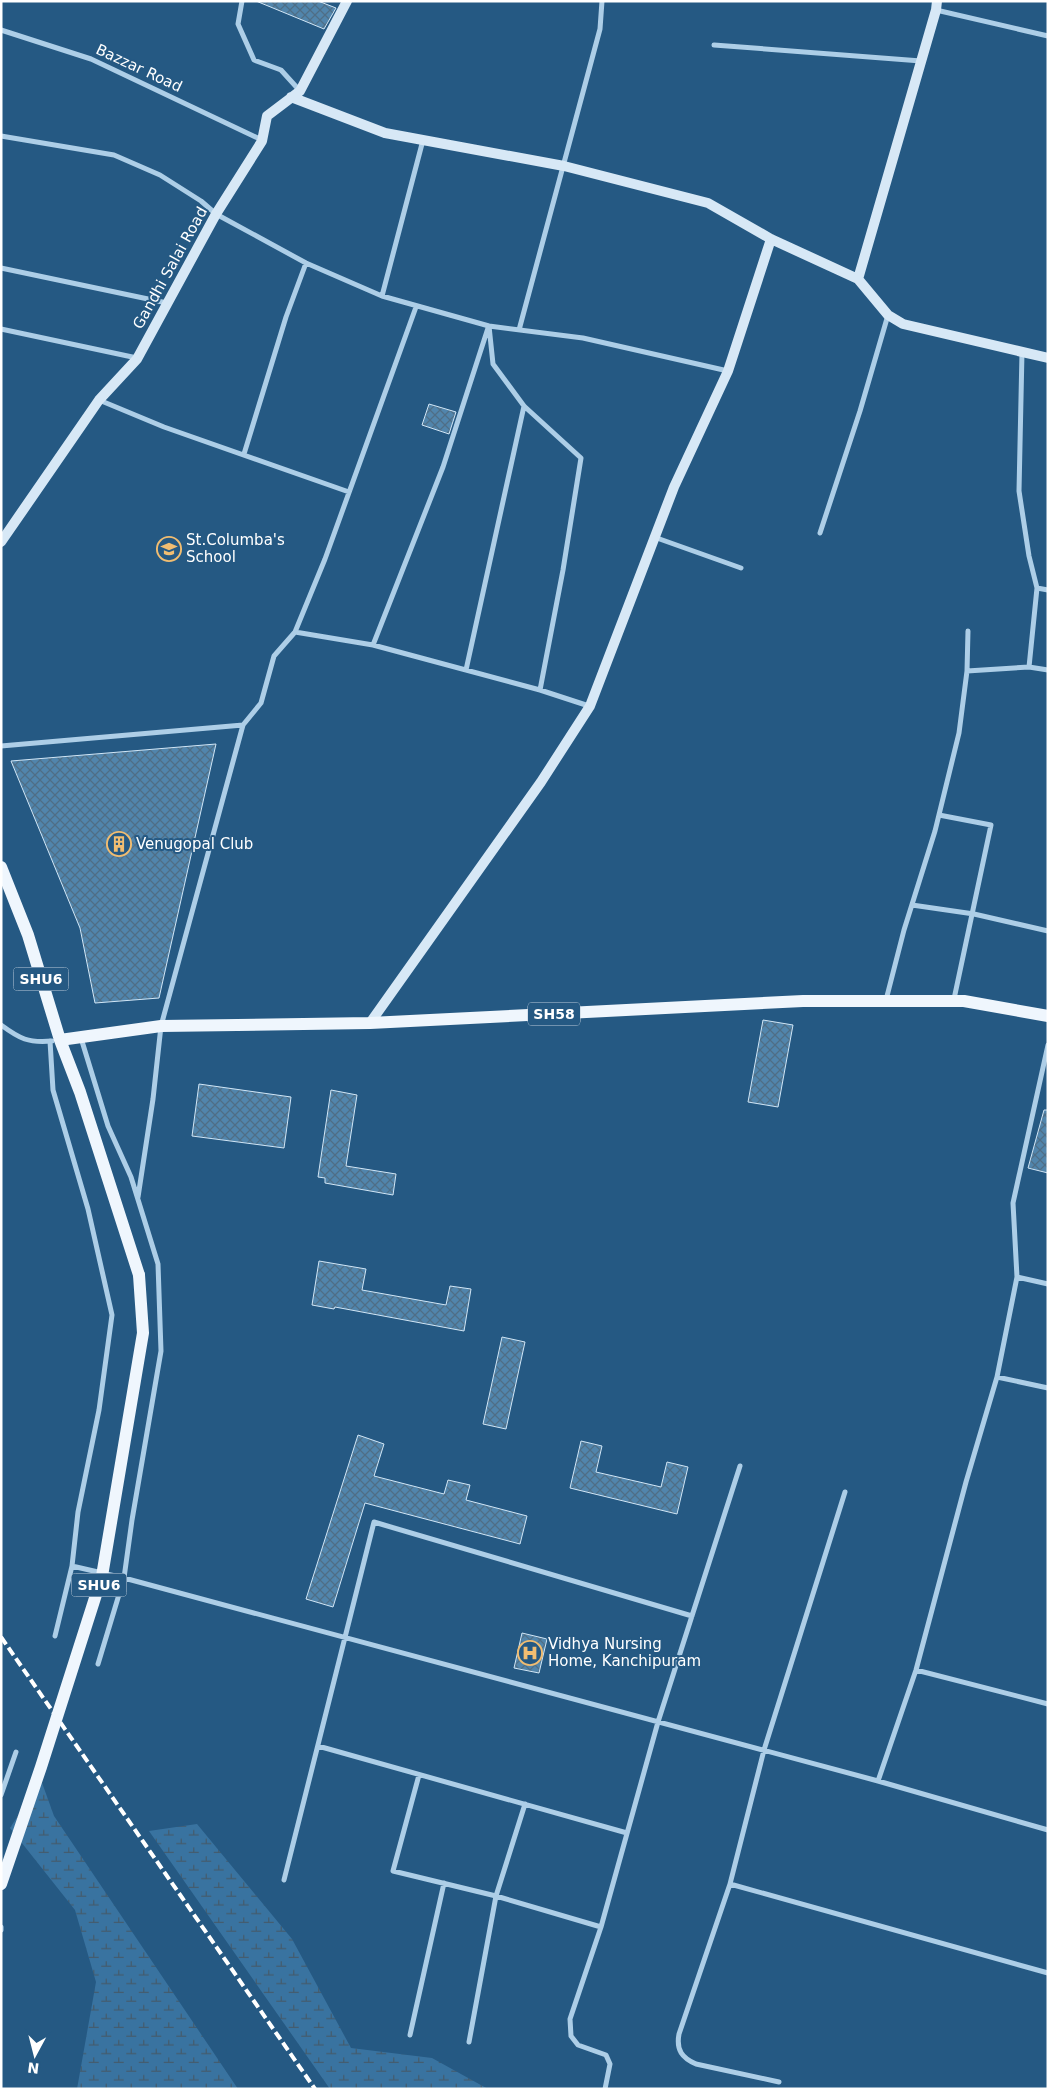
<svg xmlns="http://www.w3.org/2000/svg" width="1049" height="2090" font-family="'DejaVu Sans',sans-serif">
<defs>
<pattern id="wetland-marsh" width="20" height="14" patternUnits="userSpaceOnUse" patternTransform="scale(1.25)"><rect width="20" height="14" fill="#3973a0"/><path d="M1 5h8M5 5V1M11 12h8M15 12V8" fill="none" stroke="#445c6e"/></pattern>
<pattern id="building-cross-hatch" width="8" height="8" patternUnits="userSpaceOnUse" patternTransform="scale(1.25)"><rect width="8" height="8" fill="#5185ac"/><path d="M0 0l8 8M0 8l8-8" fill="none" stroke="#4f6e86"/></pattern>
</defs>
<rect width="100%" height="100%" fill="#255983"/>
<!-- wetland -->
<path fill="url(#wetland-marsh)" d="M41 1780 54 1816 238 2089H77L96 1982 75 1910 10 1828Z
M197 1824 292 1939 351 2048 432 2058 488 2089H330L149 1831Z"/>
<!-- building -->
<path fill="url(#building-cross-hatch)" stroke="#d1e6f6" d="M256 1H318L336 8 324 29Z
M429 404 456 412 449 434 422 425Z
M216 744 159 998 95 1003 80 928 11 761Z
M763 1020 793 1025 778 1107 748 1102Z
M199 1084 291 1097 284 1148 192 1136Z
M331 1090 357 1095 346 1166 396 1174 393 1195 325 1183V1178L318 1177Z
M1044 1110H1048V1173L1028 1168Z
M319 1261 366 1269 362 1290 446 1305 450 1286 471 1289 464 1331 335 1307 334 1309 312 1305Z
M502 1337 525 1342 506 1429 483 1424Z
M358 1435 384 1444 374 1476 444 1494 448 1480 470 1485 466 1500 527 1516 520 1544 365 1503 333 1607 306 1599Z
M581 1441 602 1446 596 1472 661 1487 667 1462 688 1467 677 1514 570 1488Z
M522 1633 547 1639 539 1673 514 1668Z"/>
<g fill="none" stroke-linecap="round" stroke-linejoin="round">
<!-- street -->
<path stroke="#adcee7" stroke-width="5" d="M242 1 238 24 254 60 281 70 300 91
M936 10 1048 36
M1 30 91 59 262 140
M714 45 921 61
M1 136 114 155 160 175 201 201 216 214 306 263 382 296 489 326 583 338 728 371
M1 268 167 303
M382 296 423 140
M489 326 493 364 524 406 581 458 563 570 540 690
M1 329 137 358
M519 330 600 29 602 1
M1022 352 1019 491 1029 556 1037 588 1029 667
M99 400 164 427 349 492
M244 454 286 317 306 263
M820 533 860 411 888 315
M654 537 741 568
M1037 588 1048 590
M295 632 325 559 416 307
M373 645 443 467 488 328
M466 670 524 406
M967 671 1029 667 1048 670
M1 746 243 725 261 703 274 656 295 632 373 645 540 690 589 706
M939 815 991 825 954 999
M912 905 974 914 1048 931
M886 1000 904 930 935 831 959 733 967 671 968 631
M1 1025C20 1039 28 1043 52 1041
M81 1038 108 1126 131 1177 158 1264 161 1351 132 1520 124 1578 98 1664
M50 1041 53 1090 88 1209 112 1315 99 1410 78 1512 72 1566 124 1578 878 1781 916 1670 966 1482 997 1377 1017 1277 1013 1203 1048 1045
M138 1197 153 1099 161 1026 243 725
M1017 1277 1048 1284
M997 1377 1048 1388
M845 1492 764 1750 730 1884 1048 1973
M55 1636 72 1566
M916 1670 1048 1704
M318 1746 627 1833
M419 1775 393 1871 496 1896 601 1927
M878 1781 1048 1830
M1 1795 16 1752
M284 1880 374 1522 692 1616
M730 1884 679 2034C676 2050 682 2058 696 2064L779 2082
M1 1927V1930
M410 2035 444 1883
M469 2042 496 1896 525 1804
M605 2089 610 2064 606 2055 578 2045 571 2036 570 2019 601 1927 658 1722 740 1466"/>
<!-- secondary -->
<path stroke="#d7e8f6" stroke-width="10" d="M291 97 385 133 564 166 708 203 771 239 858 279 888 315 903 324 1048 358
M858 279 936 10 937 1
M1 542 99 400 137 359 216 214 262 141 267 116 300 91 347 1
M370 1023 541 782 590 706 674 487 728 371 771 239"/>
<!-- primary -->
<path stroke="#eff6fd" stroke-width="12" d="M1 867 28 935 60 1040 80 1092 139 1275
M60 1040 161 1026 370 1023 803 1001H964L1048 1016"/>
<!-- rail -->
<path stroke="#fff" stroke-width="4" stroke-dasharray="9 4" stroke-linecap="butt" d="M1 1637 315 2089"/>
<!-- primary-bridge -->
<path stroke="#eff6fd" stroke-width="12" d="M1 1884 41 1767 102 1576 143 1333 139 1275"/>
</g>
<!-- icons -->
<defs>
<symbol id="school-ring" viewBox="-11 -11 22 22"><circle r="9.5" fill="#255983" stroke="#f1bd71" stroke-width="1.5"/><path d="M0-5L7-2L0 1L-7-2ZM-4 1L0 2.5L4 1V4Q0 6-4 4Z" fill="#f1bd71"/></symbol>
<symbol id="building-ring" viewBox="-11 -11 22 22"><circle r="9.5" fill="#255983" stroke="#f1bd71" stroke-width="1.5"/><path d="M-4-6H4V6H1V3H-1V6H-4ZM-2.5-4.3h1.7v1.8h-1.7ZM.8-4.3h1.7v1.8H.8ZM-2.5-1h1.7V.8h-1.7ZM.8-1h1.7V.8H.8Z" fill="#f1bd71"/></symbol>
<symbol id="hospital-ring" viewBox="-11 -11 22 22"><circle r="9.5" fill="#255983" stroke="#f1bd71" stroke-width="1.5"/><path d="M-5-5h3v3.5h4V-5h3V5h-3V1.5h-4V5h-3Z" fill="#f1bd71"/></symbol>
</defs>
<g fill-rule="evenodd">
<use href="#school-ring" x="155" y="535" width="28" height="28"/>
<use href="#building-ring" x="105" y="830" width="28" height="28"/>
<use href="#hospital-ring" x="516" y="1639" width="28" height="28"/>
</g>
<g text-anchor="middle" stroke-width="4" stroke-linejoin="round" paint-order="stroke">
<!-- shield labels -->
<g fill="#255983" stroke="#becdda" stroke-width="1">
<rect x="13.5" y="967.5" width="55" height="23" rx="4"/>
<rect x="528" y="1002.5" width="52" height="23" rx="4"/>
<rect x="71.5" y="1573.5" width="55" height="23" rx="4"/>
</g>
<g font-size="14" font-weight="bold" fill="#fff">
<text x="41" y="984">SHU6</text>
<text x="554" y="1019">SH58</text>
<text x="99" y="1590">SHU6</text>
</g>
<!-- street labels -->
<g font-size="15" fill="#fff" stroke="#255983">
<text transform="translate(139 68) rotate(25)" y="5">Bazzar Road</text>
<text transform="translate(170 268) rotate(-61)" y="5">Gandhi Salai Road</text>
</g>
<!-- poi labels -->
<g font-size="15" fill="#fff" stroke="#255983" text-anchor="start">
<text x="186" y="545">St.Columba's<tspan x="186" dy="17">School</tspan></text>
<text x="136" y="849">Venugopal Club</text>
<text x="548" y="1649">Vidhya Nursing<tspan x="548" dy="17">Home, Kanchipuram</tspan></text>
</g>
</g>
<!-- border -->
<rect width="1049" height="2090" fill="none" stroke="#ffffff" stroke-width="5"/>
<!-- north arrow -->
<g transform="translate(35 2055) rotate(187)" stroke="#255983" stroke-width="4" paint-order="stroke">
<path d="M0-4L9 19L0 12L-9 19Z" fill="#ffffff"/>
<text y="-8" font-size="14" font-weight="bold" text-anchor="middle" fill="#ffffff">N</text>
</g>
</svg>
